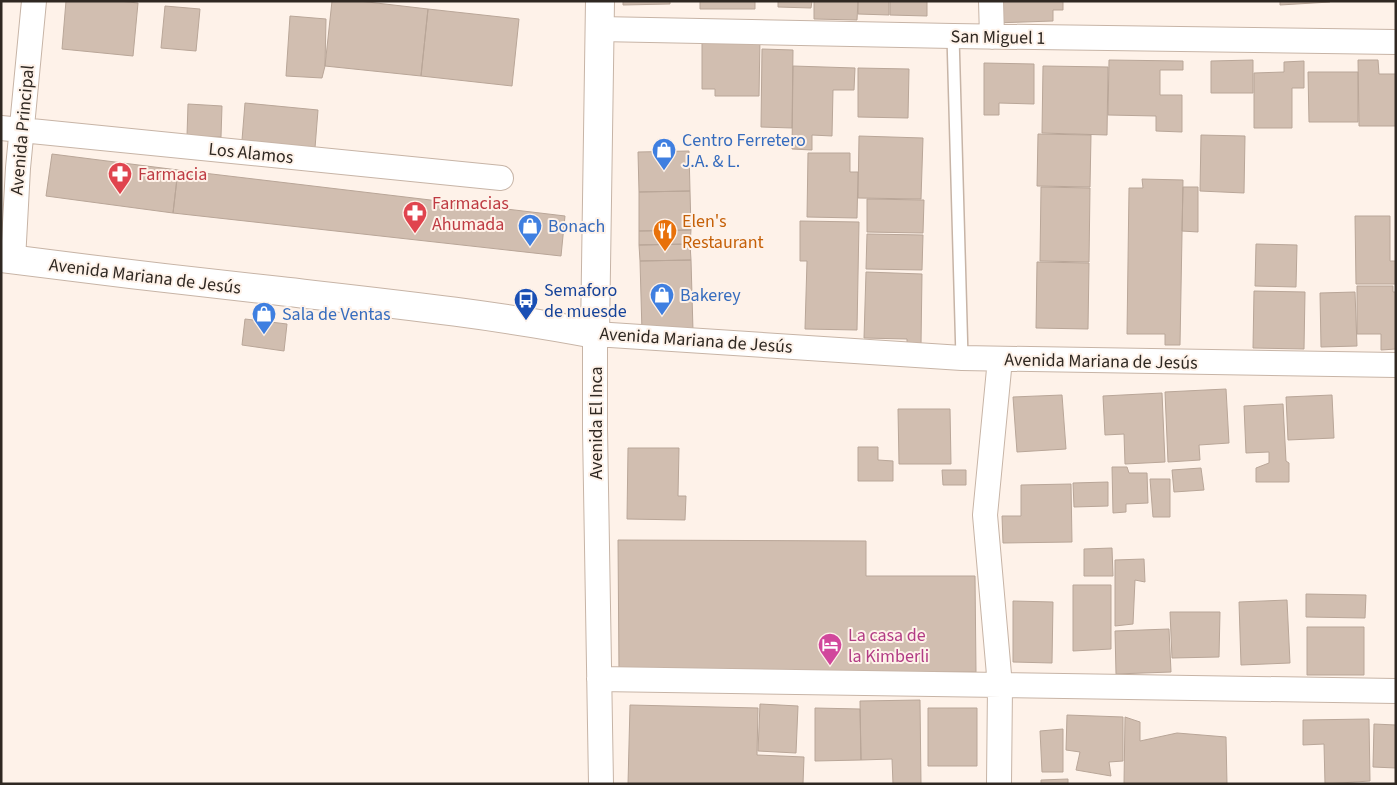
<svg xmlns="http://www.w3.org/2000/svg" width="1397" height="785" font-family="'Source Sans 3',sans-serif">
<rect width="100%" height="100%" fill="#fef2e9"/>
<!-- building -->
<path fill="#d1beb0" stroke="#b9a698" d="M66 1H119L138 3 133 56 62 49Z
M332 1H359L428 9 421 76 325 66Z
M623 1H670V4L623 5Z
M700 1H755V9H700Z
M778 1H812L811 8 778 7Z
M814 1H858L857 20 814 19Z
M858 1H889V15L858 14Z
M890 1H927V16L890 15Z
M994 1H1063V10H1053V21L994 23Z
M1280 1H1330V2L1280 5Z
M165 6 200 9 196 51 161 48Z
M428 9 519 19 512 86 421 76Z
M290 16 326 19 325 66 322 78 286 76Z
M702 38H760L759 96H715V89H702Z
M762 49 793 50 792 128 761 127Z
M1109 60 1183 61V70H1160V95H1182V132L1156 131V116L1108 115Z
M1253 60V93H1211V61Z
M1358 60H1378L1379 74H1396V126H1359Z
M1304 61V88H1292V128H1254V73L1284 72V62Z
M984 63 1034 64V104L999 103V115H984Z
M793 66 855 68 854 90H833L832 136 812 135V150L792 149Z
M1043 66 1108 67 1107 135 1042 133Z
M858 68 909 69 908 118 858 117Z
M1308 72H1358V122H1309Z
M245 103 318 110 315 148 242 140Z
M188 104 222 106 221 137 187 136Z
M1038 134 1091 135 1090 187 1037 186Z
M1201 135 1245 136 1244 193 1200 191Z
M859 136 923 138 921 199 858 198Z
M689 151 690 191 639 192 638 152Z
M808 153H850V172H858L857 218 807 217Z
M52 154 178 170 173 213 46 196Z
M178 170 565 216 561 256 173 213Z
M1142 179 1183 180 1180 345H1165V334H1127L1129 188H1143Z
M1041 187 1090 188 1089 262 1040 261Z
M1183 187H1198V232L1182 231Z
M690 191 691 230 639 231V192Z
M867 199 924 200 923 233 867 232Z
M1355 216H1390V261H1396V284H1356Z
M800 221 859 222 857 330 805 329 807 261H800Z
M691 230 690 244 639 245V231Z
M867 234 923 235 922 270 866 269Z
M690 244 691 260 640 261 639 245Z
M1256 244 1297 245 1296 287 1255 286Z
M691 260 693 331 642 332 640 261Z
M1037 262 1089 263 1088 329 1036 328Z
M866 272 922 274 921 345 907 344V339L864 338Z
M1357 286H1393V292H1396V349L1381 350V334H1357Z
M1254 291 1305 292 1304 349 1253 348Z
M1355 292 1357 346 1321 347 1320 293Z
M245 319 287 324 284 351 242 345Z
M1226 389 1229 443 1199 445 1200 460 1168 462 1165 392Z
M1162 393 1165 462 1125 464 1124 434 1105 435 1103 396Z
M1062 395 1066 449 1017 452 1013 397Z
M1332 395 1334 438 1288 440 1286 397Z
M1283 404 1286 461 1289 463V482H1256V468L1269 463V452L1246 453 1244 406Z
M898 409H950L951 464H899Z
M858 447H878V460L893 461V481H858Z
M628 448H679L678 496H686L685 520 627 519Z
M1112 467H1127L1129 473H1147L1148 503 1126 504V512L1113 513Z
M1201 468 1204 490 1174 492 1172 470Z
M942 470H966V485H943Z
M1150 479H1170V517H1153Z
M1108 482V506L1074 507 1073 483Z
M1071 484 1072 542 1003 543 1002 516H1021V485Z
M618 540 866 541V576H975L976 672H619Z
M1112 548 1113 576H1084V549Z
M1144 559 1145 582 1135 580 1133 624 1115 626V560Z
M1073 585H1111V649L1073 651Z
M1306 594 1366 595 1365 618 1306 617Z
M1287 600 1290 663 1241 665 1239 602Z
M1013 601 1053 602 1052 663 1013 662Z
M1170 612H1220L1219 657 1172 658Z
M1307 627H1364V675H1307Z
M1169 629 1171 672 1116 674 1115 631Z
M920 700 921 784H893L892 759 861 760 860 701Z
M760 704 798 706 796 753 758 751Z
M630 705 758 708 757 755 804 757 803 784H628Z
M815 708 860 709 861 760 815 761Z
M928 708H977V766H928Z
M1067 715 1123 717V761L1109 762 1111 776 1076 770 1080 752 1066 750Z
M1125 717 1140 722V741L1177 733 1226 737 1227 784H1124Z
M1369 719 1370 781 1325 784 1324 744 1303 745V720Z
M1374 724 1396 725V768L1373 767Z
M1063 729V772H1042L1040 731Z
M1068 779V784H1041V780Z"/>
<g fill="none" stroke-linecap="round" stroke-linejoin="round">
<defs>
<path id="service" d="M953 36 962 358"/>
<path id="minor" d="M991 1 992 37
M599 29 953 36 1396 42
M1 128 501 178
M13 260 18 168 34 1
M599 679 1396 691
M601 784 595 429V334L962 358 1396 365
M999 784 1000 686 985 515 1000 359"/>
<path id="tertiary" d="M1 258C94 270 187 281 280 291 385 303 491 314 595 334L600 1"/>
</defs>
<!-- service casing -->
<use href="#service" stroke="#c7b4a6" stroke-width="14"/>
<!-- minor casing -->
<use href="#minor" stroke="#c7b4a6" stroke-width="26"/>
<!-- tertiary casing -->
<use href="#tertiary" stroke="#c7b4a6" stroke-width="30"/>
<!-- service -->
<use href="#service" stroke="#fff" stroke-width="11"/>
<!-- minor -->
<use href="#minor" stroke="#fff" stroke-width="24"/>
<!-- tertiary -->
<use href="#tertiary" stroke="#fff" stroke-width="28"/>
</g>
<!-- icons -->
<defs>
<symbol id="shop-pin" viewBox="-11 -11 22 30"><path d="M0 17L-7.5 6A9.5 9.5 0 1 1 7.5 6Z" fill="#3f7fe0" stroke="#fef2e9"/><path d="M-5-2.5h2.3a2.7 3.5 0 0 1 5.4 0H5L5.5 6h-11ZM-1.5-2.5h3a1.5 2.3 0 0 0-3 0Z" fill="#fff"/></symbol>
<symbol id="pharmacy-pin" viewBox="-11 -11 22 30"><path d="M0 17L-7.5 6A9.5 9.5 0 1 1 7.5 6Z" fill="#e0444e" stroke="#fef2e9"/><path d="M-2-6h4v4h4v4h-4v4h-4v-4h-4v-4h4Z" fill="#fff"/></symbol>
<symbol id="restaurant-pin" viewBox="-11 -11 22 30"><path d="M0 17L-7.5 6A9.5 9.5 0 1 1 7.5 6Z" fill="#e8710a" stroke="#fef2e9"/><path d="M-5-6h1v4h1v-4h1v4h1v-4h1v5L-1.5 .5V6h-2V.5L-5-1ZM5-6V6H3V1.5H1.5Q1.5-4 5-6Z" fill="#fff"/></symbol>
<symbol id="bus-pin" viewBox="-11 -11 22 30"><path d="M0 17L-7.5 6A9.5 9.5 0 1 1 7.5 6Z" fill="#1a4fb4" stroke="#fef2e9"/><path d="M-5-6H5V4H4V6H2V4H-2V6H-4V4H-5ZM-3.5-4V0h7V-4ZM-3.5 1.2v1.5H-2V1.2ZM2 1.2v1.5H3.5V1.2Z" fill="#fff"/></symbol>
<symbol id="hotel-pin" viewBox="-11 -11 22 30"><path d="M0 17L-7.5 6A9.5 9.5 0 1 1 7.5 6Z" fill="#d1479c" stroke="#fef2e9"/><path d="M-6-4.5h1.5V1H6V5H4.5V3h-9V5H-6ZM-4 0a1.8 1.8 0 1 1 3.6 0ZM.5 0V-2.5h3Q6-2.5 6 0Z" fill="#fff"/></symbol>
</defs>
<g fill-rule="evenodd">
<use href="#shop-pin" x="650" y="136" width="28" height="38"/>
<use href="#pharmacy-pin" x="106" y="160" width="28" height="38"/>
<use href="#pharmacy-pin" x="401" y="199" width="28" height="38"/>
<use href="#shop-pin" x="516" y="212" width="28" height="38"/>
<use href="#restaurant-pin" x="651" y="217" width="28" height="38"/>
<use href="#shop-pin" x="648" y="281" width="28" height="38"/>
<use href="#bus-pin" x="512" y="286" width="28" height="38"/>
<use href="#shop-pin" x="250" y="300" width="28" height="38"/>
<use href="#hotel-pin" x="816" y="631" width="28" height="38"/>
</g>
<g text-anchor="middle" stroke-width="4" stroke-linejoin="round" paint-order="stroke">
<!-- street labels -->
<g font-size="18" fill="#2f2822" stroke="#fef2e9">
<text transform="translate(998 37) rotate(1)" y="6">San Miguel 1</text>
<text transform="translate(22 130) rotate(-85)" y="6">Avenida Principal</text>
<text transform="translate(251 153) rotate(6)" y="6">Los Alamos</text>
<text transform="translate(145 276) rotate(7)" y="6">Avenida Mariana de Jesús</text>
<text transform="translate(696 340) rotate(4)" y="6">Avenida Mariana de Jesús</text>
<text transform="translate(1101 361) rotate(1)" y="6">Avenida Mariana de Jesús</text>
<text transform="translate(596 423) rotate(-90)" y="6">Avenida El Inca</text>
</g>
<!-- shop labels -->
<g font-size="18" fill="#366cbe" stroke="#fef2e9" text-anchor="start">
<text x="682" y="146">Centro Ferretero<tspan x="682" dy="21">J.A. &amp; L.</tspan></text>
<text x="548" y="232">Bonach</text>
<text x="680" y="301">Bakerey</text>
<text x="282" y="320">Sala de Ventas</text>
</g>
<!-- health labels -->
<g font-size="18" fill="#be3a42" stroke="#fef2e9" text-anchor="start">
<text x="138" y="180">Farmacia</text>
<text x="432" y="209">Farmacias<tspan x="432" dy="21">Ahumada</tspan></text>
</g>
<!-- food labels -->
<g font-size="18" fill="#c56008" stroke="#fef2e9" text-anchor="start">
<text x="682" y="227">Elen's<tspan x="682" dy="21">Restaurant</tspan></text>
</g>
<!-- transit labels -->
<g font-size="18" fill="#164399" stroke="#fef2e9" text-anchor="start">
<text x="544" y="296">Semaforo<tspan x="544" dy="21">de muesde</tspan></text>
</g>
<!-- hotel labels -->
<g font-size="18" fill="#b23c85" stroke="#fef2e9" text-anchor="start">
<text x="848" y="641">La casa de<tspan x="848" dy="21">la Kimberli</tspan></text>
</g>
</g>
<!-- border -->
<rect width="1397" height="785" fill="none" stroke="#2f2822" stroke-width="5"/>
</svg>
